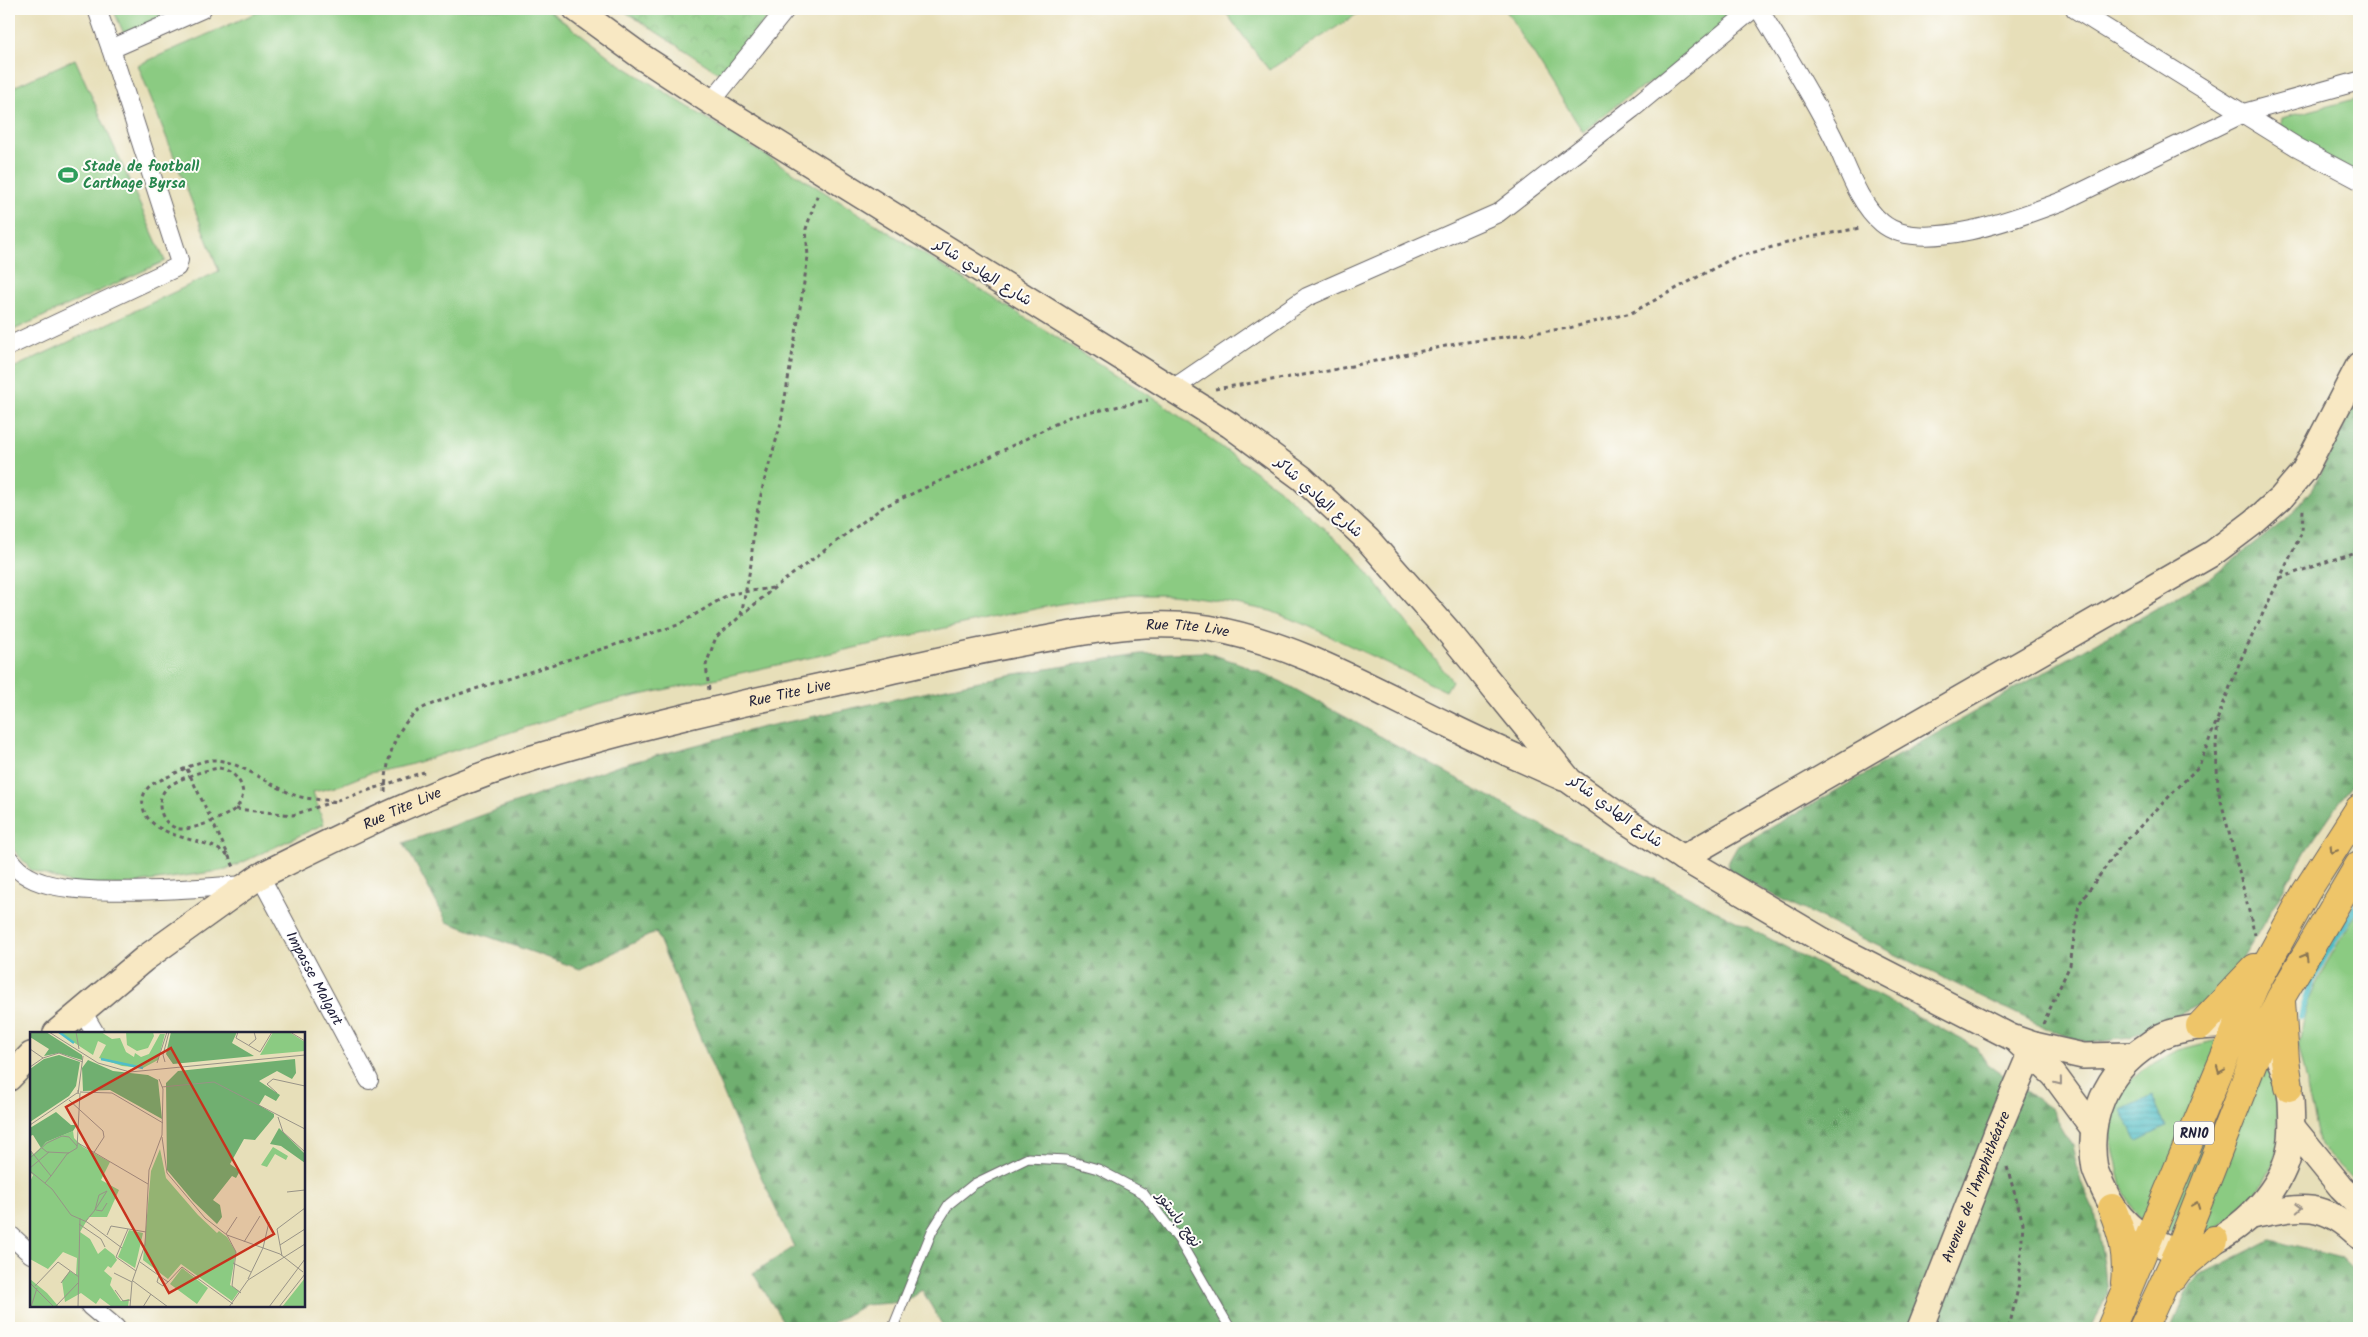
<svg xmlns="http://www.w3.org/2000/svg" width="2368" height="1337" font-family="Kalam,'Playpen Sans Arabic',sans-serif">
<defs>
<pattern id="forest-firs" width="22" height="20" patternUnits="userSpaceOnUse" patternTransform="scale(1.25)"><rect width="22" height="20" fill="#70af70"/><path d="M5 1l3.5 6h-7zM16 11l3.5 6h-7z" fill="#5c8e5d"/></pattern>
<pattern id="park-crowns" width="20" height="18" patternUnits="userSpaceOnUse" patternTransform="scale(1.25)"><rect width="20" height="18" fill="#8bcb82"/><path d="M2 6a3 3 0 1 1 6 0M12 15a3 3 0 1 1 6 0" fill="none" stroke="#78ae71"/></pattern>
<pattern id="water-rules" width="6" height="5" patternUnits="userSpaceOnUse" patternTransform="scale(1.25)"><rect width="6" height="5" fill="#50bec6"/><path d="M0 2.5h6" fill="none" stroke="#429aa2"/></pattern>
</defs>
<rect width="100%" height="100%" fill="#fdfcf7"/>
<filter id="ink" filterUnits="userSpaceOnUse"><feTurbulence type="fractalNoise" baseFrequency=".02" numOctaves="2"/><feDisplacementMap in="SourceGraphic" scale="10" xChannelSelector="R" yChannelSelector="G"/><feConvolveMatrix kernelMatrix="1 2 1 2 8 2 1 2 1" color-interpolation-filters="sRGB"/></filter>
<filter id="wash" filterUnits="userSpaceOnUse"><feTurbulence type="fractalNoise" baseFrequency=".0096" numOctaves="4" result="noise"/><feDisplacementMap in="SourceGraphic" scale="20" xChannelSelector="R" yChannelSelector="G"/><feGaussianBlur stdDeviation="1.12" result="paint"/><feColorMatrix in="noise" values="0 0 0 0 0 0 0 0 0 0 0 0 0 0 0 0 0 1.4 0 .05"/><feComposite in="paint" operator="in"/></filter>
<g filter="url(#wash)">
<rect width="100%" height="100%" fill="#e7dfb9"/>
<!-- grass -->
<path fill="#8bcb82" stroke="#56765e" d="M113 9H195L125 36Z
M265 9H547L615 61 1160 402 1279 489 1354 555 1452 681 1446 691 1308 626 1271 611 1210 599 1171 594H1133L1066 603 1004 615 595 705 409 765 370 773 335 787 313 792 324 824 226 870 122 885H75L31 870 9 844V370L219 271 138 65Z
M1223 9H1365L1269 70Z
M1505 9H1772L1625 98 1583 132Z
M75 59 165 261 9 332V89Z
M2359 98V174L2280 133 2282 118Z
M2359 908V1185L2320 1146 2298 1047 2308 1001 2326 964Z
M2217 1040 2245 1044 2265 1062 2279 1100 2278 1147 2271 1169 2256 1196 2236 1215 2205 1234 2171 1232 2143 1223 2131 1207 2121 1183 2109 1131 2108 1111 2115 1094 2145 1068 2178 1050Z"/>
<!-- forest -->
<path fill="url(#forest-firs)" stroke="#496856" d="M2359 396V774L2307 849 2231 979 2214 998 2129 1038 2089 1043 2054 1032 1731 874 1728 863 1737 847 2213 576 2289 517 2312 489Z
M1205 652 1241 664 1282 682 1554 832 1669 886 1976 1047 1988 1065 2051 1109 2072 1146 2081 1182 2095 1212 2104 1264 2107 1293 2092 1328H944L922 1290 904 1302 864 1305 825 1328H787L753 1273 794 1247 735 1121 656 932 580 969 447 922 404 843 618 766 759 728 1003 676 1140 654Z
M2270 1240 2342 1258 2359 1275V1328H2171L2186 1292 2200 1275Z"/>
<!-- park -->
<path fill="url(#park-crowns)" stroke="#56765e" d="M621 9H775L719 73Z"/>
<!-- water -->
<path fill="url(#water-rules)" stroke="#397080" d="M2152 1096 2166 1127 2137 1141 2122 1110Z"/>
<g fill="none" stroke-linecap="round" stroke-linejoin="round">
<!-- stream -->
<path stroke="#50bec6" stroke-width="6" d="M2301 1017C2309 975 2337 938 2359 902"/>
</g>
</g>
<g filter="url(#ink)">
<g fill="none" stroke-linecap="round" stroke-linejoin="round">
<defs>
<path id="lane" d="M894 1325 932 1231 949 1204 974 1184 1028 1158 1066 1160 1098 1169 1143 1193 1179 1240 1230 1328"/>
<g id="street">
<path d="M97 9 111 49"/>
<path d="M1759 9C1784 51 1811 93 1833 137 1847 165 1857 202 1882 223 1921 256 2023 216 2065 200L2244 113 2359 81"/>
<path d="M2075 9 2297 147 2359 180"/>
<path d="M711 102 786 9"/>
<path d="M9 346 177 267 179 260 111 49 202 9"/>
<path d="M1171 390 1307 297 1498 213 1632 109 1753 9"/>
<path d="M9 859C14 866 21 873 29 877 69 901 197 887 247 885"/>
<path id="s1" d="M260 876 369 1080"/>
<path d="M82 1011 95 1033"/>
<path d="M9 1234 31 1254"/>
<path d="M90 1306 116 1328"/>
</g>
<g id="secondary">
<path d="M576 9 642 57 711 102 1230 425 1302 478 1368 540 1448 631 1570 781 1629 823 1683 858 1822 940 2011 1037 2034 1045 2083 1056 2132 1055"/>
<path d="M1683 858 2213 553 2254 522 2281 498 2304 471 2359 365"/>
<path d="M2238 1025C2246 1028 2256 1031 2262 1035 2278 1047 2289 1082 2291 1100 2292 1121 2293 1140 2287 1160 2275 1200 2224 1249 2180 1250 2175 1251 2170 1248 2165 1246 2137 1237 2116 1217 2104 1190 2101 1183 2097 1176 2095 1169 2086 1119 2106 1072 2148 1045 2153 1042 2158 1037 2164 1035 2187 1026 2214 1026 2238 1025Z"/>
<path id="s2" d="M56 1033 144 959 247 885 260 876C349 832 438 787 533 758 656 720 783 695 908 667 956 656 1003 646 1050 638 1103 628 1154 620 1208 628 1292 642 1369 687 1444 723 1483 743 1524 760 1563 778"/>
<path d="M2019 1043 2054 1075 2093 1128"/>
<path d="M9 1078 31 1055"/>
<path d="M2293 1128 2341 1187 2359 1205"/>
<path d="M2251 1216C2298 1207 2322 1199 2359 1236"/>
<path id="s3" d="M1920 1328 1997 1132 2034 1045"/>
</g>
<path id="highway" d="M2281 1001 2285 1060 2289 1087
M2200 1026 2255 968
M2112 1208C2123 1236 2128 1253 2125 1283
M2173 1277 2178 1270 2214 1240
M2111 1328 2254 987 2306 892 2359 809
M2143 1328 2179 1251 2263 1036 2280 999 2359 865"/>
</defs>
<!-- lane casing -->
<use href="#lane" stroke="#676467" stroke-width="11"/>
<!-- street casing -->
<use href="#street" stroke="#676467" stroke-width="20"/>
<!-- secondary casing -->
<use href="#secondary" stroke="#676467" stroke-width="28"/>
<!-- highway casing -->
<use href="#highway" stroke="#676467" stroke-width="30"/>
<!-- path -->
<path stroke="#676467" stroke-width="3" stroke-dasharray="4 4" stroke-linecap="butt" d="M1215 389 1328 371 1460 343 1569 328 1631 313 1733 258 1805 238 1860 228
M2280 578 2352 553 2359 545
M741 615 751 564 754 525 764 482 780 427 797 327 808 257 806 229 818 193
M709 690 706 665 716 637 774 588 883 507 964 470 1069 417 1148 400
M2218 721 2216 745 2218 789 2255 935
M219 768C238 771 252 793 235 809 226 817 197 828 185 829 164 831 152 804 166 789 175 779 205 770 219 768Z
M187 769 234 867
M385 792C386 762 394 724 423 708 434 703 445 699 456 695L678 625 729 594 773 588
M236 809 293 815 424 772
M228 855C223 852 217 848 212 846 191 838 138 833 143 798 145 787 153 783 163 779 179 772 199 759 216 760 240 762 270 785 292 794 305 800 323 799 337 802
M2043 1024 2070 965 2079 904 2120 847 2199 766 2241 659 2302 532 2303 509
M2007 1167 2023 1223 2019 1284 2009 1328"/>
<!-- lane -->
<use href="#lane" stroke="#fff" stroke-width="9"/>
<!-- street -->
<use href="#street" stroke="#fff" stroke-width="18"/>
<!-- secondary -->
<use href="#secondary" stroke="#f8e8c3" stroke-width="25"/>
<!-- highway -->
<use href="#highway" stroke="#eec569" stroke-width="28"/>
</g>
<!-- one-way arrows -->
<defs><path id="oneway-chevron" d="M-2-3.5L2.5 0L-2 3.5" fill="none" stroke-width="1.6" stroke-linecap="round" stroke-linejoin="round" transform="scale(1.25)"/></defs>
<g stroke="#887452">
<use href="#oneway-chevron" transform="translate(2333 850) rotate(122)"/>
<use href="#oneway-chevron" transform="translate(2305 957) rotate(-60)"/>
<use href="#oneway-chevron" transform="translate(2220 1070) rotate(112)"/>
<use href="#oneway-chevron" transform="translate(2196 1205) rotate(-69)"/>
</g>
<g stroke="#988f86">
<use href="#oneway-chevron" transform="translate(2059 1082) rotate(51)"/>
<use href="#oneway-chevron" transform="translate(2299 1208) rotate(-3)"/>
</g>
</g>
<!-- icons -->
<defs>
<symbol id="stadium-bare" viewBox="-9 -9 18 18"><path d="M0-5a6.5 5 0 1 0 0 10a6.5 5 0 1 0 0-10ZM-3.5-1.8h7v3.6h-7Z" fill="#2e9e5b" stroke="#fdfcf7" stroke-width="2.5" paint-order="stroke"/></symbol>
</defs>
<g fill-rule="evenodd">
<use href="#stadium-bare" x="54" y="161" width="28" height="28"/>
</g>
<g text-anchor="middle" stroke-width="4" stroke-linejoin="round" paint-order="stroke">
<!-- shield labels -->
<rect fill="#fdfcf7" stroke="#646373" stroke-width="1" x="2174" y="1121.5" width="40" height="23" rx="4"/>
<g font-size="14" font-weight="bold" fill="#22223b">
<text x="2194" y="1138">RN10</text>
</g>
<!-- leisure labels -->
<g font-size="15" font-weight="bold" fill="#27864d" stroke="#fdfcf7" text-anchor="start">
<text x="83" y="171">Stade de football<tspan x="83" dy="17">Carthage Byrsa</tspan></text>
</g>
<!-- street labels -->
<g font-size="15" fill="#22223b" stroke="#fdfcf7">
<text transform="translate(983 272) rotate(32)" y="5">شارع الهادي شاكر</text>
<text transform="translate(1319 497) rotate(42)" y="5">شارع الهادي شاكر</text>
<text dy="5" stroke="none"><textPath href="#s2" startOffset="1225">Rue Tite Live</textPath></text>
<text dy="5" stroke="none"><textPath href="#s2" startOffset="820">Rue Tite Live</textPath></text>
<text dy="5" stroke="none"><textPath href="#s2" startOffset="415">Rue Tite Live</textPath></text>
<text transform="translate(1616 811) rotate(36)" y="5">شارع الهادي شاكر</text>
<text dy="5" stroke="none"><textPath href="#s1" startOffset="116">Impasse Malgart</textPath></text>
<text dy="5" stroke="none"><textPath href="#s3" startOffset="152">Avenue de l'Amphithéatre</textPath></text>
<text transform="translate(1179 1219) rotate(54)" y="5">نهج باستور</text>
</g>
</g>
<!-- overview -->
<g transform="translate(30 1032)">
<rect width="275" height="275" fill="#e7dfb9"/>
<path d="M28 0H71L82 7 90 6 96 20 104 25 105 21 111 25 119 22 130 2H135L128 28 113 36 92 34 69 26 76 13 68 9 63 23ZM43 99 44 106 53 115 80 130 71 148 89 158 77 185H59L50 200 60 207 68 222 75 216 84 223 87 228 81 236 78 234 74 239 82 246 80 253 91 269 99 267 98 275H82L70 266 66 272 51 261 35 270 32 249 40 239 46 243 47 226 33 220 18 237 0 227V150L3 143 0 140V118L3 123 16 110ZM130 117 136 146 168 183 187 201 189 199 197 205 206 220 200 253 209 259 202 269 151 232 138 247 113 228 121 139ZM152 236 178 256 167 272 140 252ZM0 247 17 261 29 275 0 274Z" fill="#8bcb82"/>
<path d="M0 0H16L52 23V28L29 21 14 24 19 17 0 5ZM141 0H207L202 11 224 24 143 32 136 22ZM29 23 50 30 46 54 39 64 0 90V37L14 27ZM265 27 266 41 262 47 247 39 229 49 250 63 246 69 235 63 229 73 244 82V85L225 108 214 107 200 132 210 139 206 146 202 144 183 168 190 173 192 185 187 192 163 169 137 138 136 51 148 39ZM58 28 83 39 118 43 128 48 132 87 80 58 53 59 52 36ZM26 80 41 93H47L43 99 16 110 11 116 3 103 0 104V96ZM249 96 275 122V131L251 114 240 112Z" fill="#70af70"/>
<path d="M243 0H259L275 10V19L230 23ZM99 198 113 201 105 236 88 225ZM275 245V275H252L275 246Z" fill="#8bcb82"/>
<path d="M96 0H123L124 4 118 16 107 19 97 13ZM243 115 258 124 256 128 245 122 237 135 231 133Z" fill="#8bcb82"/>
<path fill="none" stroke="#50bec6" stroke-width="2.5" d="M29 0 44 11M71 27 113 36"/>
<path fill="none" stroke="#989387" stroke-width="1" d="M19 0 68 31 100 40 275 23M46 0 49 17M208 0 206 6 230 20 242 0M260 0 275 9M219 13 226 7 224 0M0 17 13 26M135 30 133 23 139 0M127 31 137 0M0 35 13 26 29 21 53 30M132 55 184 50 275 97M48 58V62L53 24M50 60 82 61 133 91M247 61 237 52 243 47 275 54M39 68 73 99 74 105 63 122M248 85 253 100 275 120M0 93 47 61M132 105 137 141 175 186 197 203 250 222 273 240M48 111 118 152M12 116 17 120 39 121M0 118 21 144 15 151M0 126 17 111 32 104 39 105 47 114M0 136 19 120M0 139 22 157 41 183 57 190 92 216M21 144 37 122 47 116 50 61M257 160 275 158M66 178 72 179 77 171M56 189 65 178 69 163 77 159 65 178M49 192 71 207 75 215M98 197 86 225 106 239M196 202 207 185M77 203 81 194 116 200M197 203 206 220 202 254 211 261M214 210 230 184M250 213 275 197M252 224 247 197 275 176M110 230 138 250 152 235 203 272M203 231 221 240M84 241 102 250M129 243 127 250 133 254 138 250M218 247 233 216 239 190M103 249 138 275M0 251 24 275M31 251 40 239M5 254 28 230 49 245M85 258 93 269 100 268M1 275 7 256M25 275 48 251M48 275 50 186M100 275 102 250 115 213 119 138 132 103 133 57 129 47M113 275 121 262M199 275 218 248 275 212M239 275 275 227M249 275 275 242"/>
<path fill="#c8321e" fill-opacity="0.15" stroke="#c8321e" stroke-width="2.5" d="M141 16 244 202 139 261 36 75Z"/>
<rect width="275" height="275" fill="none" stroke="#22223b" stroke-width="2.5"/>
</g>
<!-- margin -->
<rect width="2368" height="1337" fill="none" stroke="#fdfcf7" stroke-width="30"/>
</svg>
